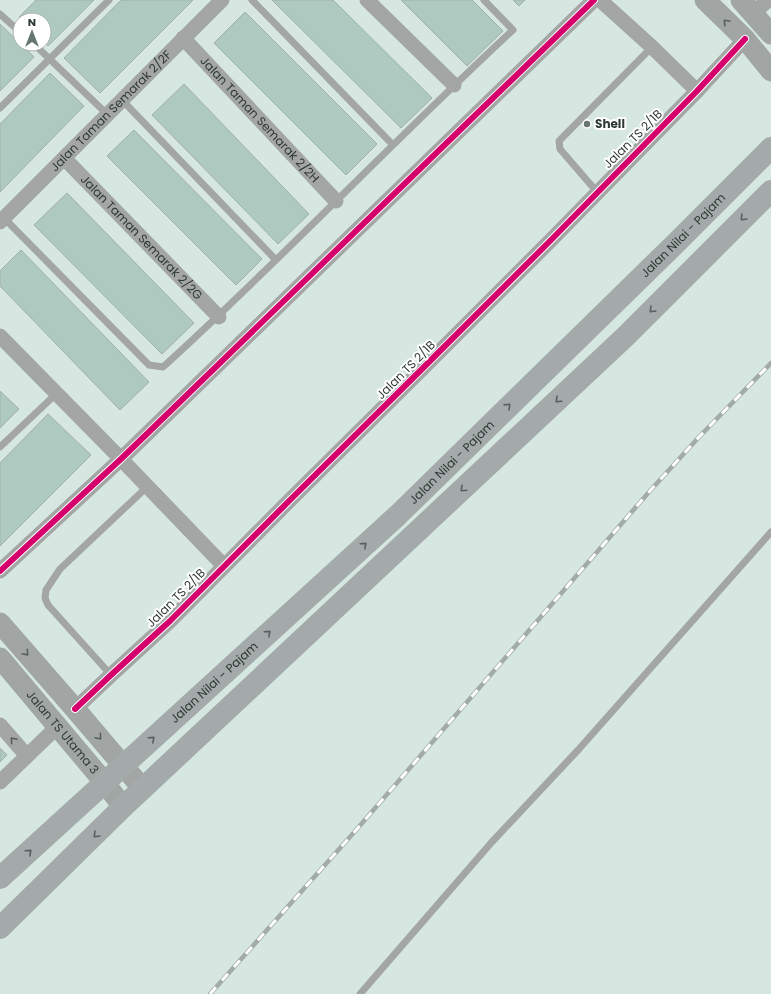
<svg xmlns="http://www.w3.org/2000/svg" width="771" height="994" font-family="Poppins,sans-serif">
<rect width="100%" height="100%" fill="#d5e7e0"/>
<!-- building -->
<path fill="#aecac0" stroke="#a1afaa" d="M36 0H94L48 46 44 42V20H22L19 17Z
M121 0H193L100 93 64 58Z
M272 0H333L432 98 401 128Z
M401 0H472L503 31 467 66Z
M513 0H525L519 6Z
M245 12 377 144 346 175 214 43Z
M0 24 34 57 0 91Z
M50 73 84 106 0 192V124Z
M184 84 309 214 278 244 152 115Z
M134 130 262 259 236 285 107 156Z
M67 193 194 323 162 354 34 225Z
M21 250 149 382 120 410 0 286V271Z
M0 391 19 409 0 428Z
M48 414 91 455 0 546V463Z
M0 748 7 755 0 762Z"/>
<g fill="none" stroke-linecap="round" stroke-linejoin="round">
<!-- lane -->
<path stroke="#a4a6a6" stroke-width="7" d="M252 0 393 145
M0 14 20 32
M34 44 108 115
M122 100 276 260
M0 108 109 0
M597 192 560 149 559 141 652 47
M4 218 149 365 163 367C283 258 394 140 513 30L484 0
M0 447 57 393
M111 675 48 605 45 598 46 590 60 569 148 486
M360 994 491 843 579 749 771 532"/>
<!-- street -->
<g stroke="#a4a6a6" stroke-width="15">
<path d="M367 0 454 85"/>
<path d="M600 0 652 47 697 91"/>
<path d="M754 13 768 0"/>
<path id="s1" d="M183 38 336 201"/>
<path id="s2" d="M64 158 219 317"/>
<path id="s3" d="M0 222 222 0"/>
<path d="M0 336 121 459 224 566"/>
<path d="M0 571 121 459 594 0"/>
<path d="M75 709 111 675 170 621 288 502 421 370 552 239 697 91 745 39"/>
<path d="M0 725 27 756"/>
<path d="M0 782 57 727"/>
</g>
<!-- secondary -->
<g stroke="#a1a6a4" stroke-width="21">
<path d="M705 0 745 39 771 71"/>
<path d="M741 0 771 34"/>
<path d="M0 623 75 709 143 789"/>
<path id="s4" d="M0 658 105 783 123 807"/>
</g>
<!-- primary -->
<g stroke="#a3aaa9" stroke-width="22">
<path id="s5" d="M0 878 398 515 676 243 771 148"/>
<path d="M0 928 123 807 626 336 771 191"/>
</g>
<defs>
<path id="rail" d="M210 994 357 829 649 492 699 437 771 363"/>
</defs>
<!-- rail casing -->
<use href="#rail" stroke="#a3aba9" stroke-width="4.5"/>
<!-- rail -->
<use href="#rail" stroke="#fff" stroke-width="3" stroke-dasharray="9" stroke-linecap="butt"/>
<defs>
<path id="cycleway" d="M0 571 121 459 594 0
M75 709 111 675 170 621 288 502 421 370 552 239 697 91 745 39"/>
</defs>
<!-- cycleway casing -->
<use href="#cycleway" stroke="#fff" stroke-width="8"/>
<!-- cycleway -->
<use href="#cycleway" stroke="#d6006c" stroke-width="6"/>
</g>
<!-- one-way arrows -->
<defs><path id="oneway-chevron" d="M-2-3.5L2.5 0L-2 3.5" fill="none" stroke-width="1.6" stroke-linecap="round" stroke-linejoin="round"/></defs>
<g stroke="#565f5c">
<use href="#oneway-chevron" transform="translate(726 22) rotate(-134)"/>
<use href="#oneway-chevron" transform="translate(26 653) rotate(49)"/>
<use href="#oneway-chevron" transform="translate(99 737) rotate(50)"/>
</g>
<g stroke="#56615e">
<use href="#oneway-chevron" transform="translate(743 218) rotate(135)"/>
<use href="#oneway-chevron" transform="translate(652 310) rotate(135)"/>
<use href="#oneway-chevron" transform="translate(558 400) rotate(137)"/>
<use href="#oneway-chevron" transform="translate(508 406) rotate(-44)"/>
<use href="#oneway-chevron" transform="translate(463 489) rotate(137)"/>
<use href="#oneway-chevron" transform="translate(364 545) rotate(-42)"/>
<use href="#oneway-chevron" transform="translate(268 633) rotate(-42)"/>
<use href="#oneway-chevron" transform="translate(152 739) rotate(-42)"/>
<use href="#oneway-chevron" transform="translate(96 835) rotate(135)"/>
<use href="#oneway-chevron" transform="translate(29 852) rotate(-42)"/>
</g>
<use stroke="#575f5d" href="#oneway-chevron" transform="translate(13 740) rotate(-131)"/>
<!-- markers -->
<circle fill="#687671" stroke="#fff" stroke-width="1.5" cx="587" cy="124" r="4"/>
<g text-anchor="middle" stroke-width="4" stroke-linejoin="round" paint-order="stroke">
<!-- street labels -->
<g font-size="12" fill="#2d3935" stroke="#fff">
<text dy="4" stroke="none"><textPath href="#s3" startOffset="157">Jalan Taman Semarak 2/2F</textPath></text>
<text dy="4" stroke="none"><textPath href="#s1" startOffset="112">Jalan Taman Semarak 2/2H</textPath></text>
<text transform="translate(633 139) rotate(-45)" y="4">Jalan TS 2/1B</text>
<text dy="4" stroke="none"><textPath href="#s5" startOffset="938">Jalan Nilai - Pajam</textPath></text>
<text dy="4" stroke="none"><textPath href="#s2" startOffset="111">Jalan Taman Semarak 2/2G</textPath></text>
<text transform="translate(406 370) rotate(-45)" y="4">Jalan TS 2/1B</text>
<text dy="4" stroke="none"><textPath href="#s5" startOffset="614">Jalan Nilai - Pajam</textPath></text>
<text transform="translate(176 598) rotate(-45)" y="4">Jalan TS 2/1B</text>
<text dy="4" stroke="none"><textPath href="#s5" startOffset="290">Jalan Nilai - Pajam</textPath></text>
<text dy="4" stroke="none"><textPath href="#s4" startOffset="97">Jalan TS Utama 3</textPath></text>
</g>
<!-- poi labels -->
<g font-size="12" font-weight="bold" fill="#2d3935" stroke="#fff" text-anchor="start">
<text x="595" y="128">Shell</text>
</g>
</g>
<!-- north arrow -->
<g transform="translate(32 32)"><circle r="19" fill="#ffffff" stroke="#abb0ae"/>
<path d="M0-3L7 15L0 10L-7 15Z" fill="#687671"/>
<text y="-6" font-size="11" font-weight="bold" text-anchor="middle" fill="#2d3935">N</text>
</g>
</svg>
